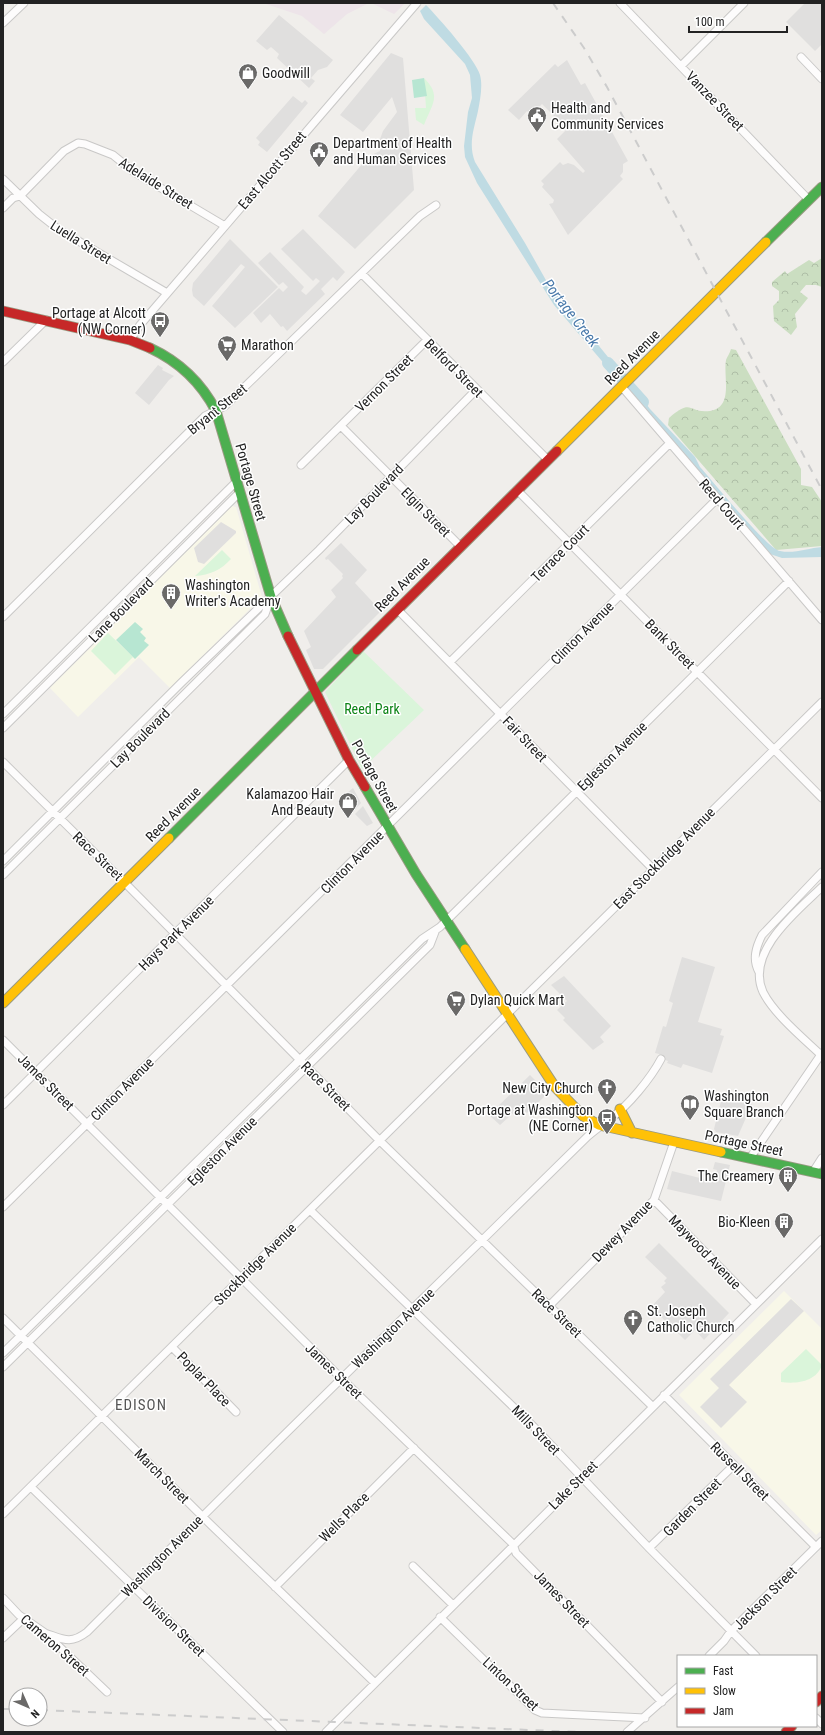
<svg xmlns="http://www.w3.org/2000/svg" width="825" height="1735" font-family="'Roboto Condensed',sans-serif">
<defs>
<pattern id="forest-crowns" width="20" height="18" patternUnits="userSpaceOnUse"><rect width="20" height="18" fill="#cbdec1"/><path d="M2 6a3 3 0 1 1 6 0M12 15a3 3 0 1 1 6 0" fill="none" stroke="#aebea6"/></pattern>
</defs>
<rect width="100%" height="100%" fill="#f0eeeb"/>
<!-- industrial -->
<path fill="#ede4e9" d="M263 3H369L347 14 324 34 302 16Z
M371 3H405L394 14Z"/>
<!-- education -->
<path fill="#f8f7e8" d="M232 506 236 507 262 597 170 688 139 657 78 717 50 688Z
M784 1291 822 1329V1530L816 1535 679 1395Z"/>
<!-- forest -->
<path fill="url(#forest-crowns)" d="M822 258V287L816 285H806L800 292 808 298 795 314 797 327 791 335 774 321 773 306 779 300V291L772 286V282L785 271 787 274 809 260 814 263Z
M731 349 736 350 801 469V485L812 487 822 502V546L776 550 668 425 669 418C693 397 688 414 710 411 734 407 723 377 726 360 727 357 730 353 731 349Z"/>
<!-- park -->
<path fill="#daf5da" d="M424 78C442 96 432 104 424 125L416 120 415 108H426Z
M222 550 231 559C221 570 210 575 195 576Z
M108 633 133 657 115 675 91 651Z
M363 651 424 710 362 769 325 692Z
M806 1349 822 1365C816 1382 797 1384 781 1382V1373Z"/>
<!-- pitch -->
<path fill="#b7e6d2" d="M424 78 427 96 414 98 412 80Z
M135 622 143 629 140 632 146 638 144 641 149 645 135 659 116 640Z"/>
<!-- parking -->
<path fill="#e0dfde" d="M805 3H822V44L815 51 786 22Z
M279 15 333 60 327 67 318 70 311 78 315 81 309 88 277 58 279 54 271 47 267 50 256 41Z
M391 53 403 58 414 190 355 249 318 216 369 156 380 151 379 142 383 131 397 112 392 97 363 132 340 115Z
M567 60 581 85 585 83 628 161 623 164V172L620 176 623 179 568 235 549 204 553 203 554 200 542 187 544 184 541 181 560 162 563 165 568 163 574 165 583 173 585 171 557 139 567 129 542 104 531 115 527 111 519 120 508 110 555 64 558 67Z
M293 96 302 103 305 100 308 103 267 152 258 145 260 142 256 138Z
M303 229 345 272 337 281 333 277 321 289 325 294 287 331 283 326 281 327 270 314 261 323 253 313 279 288 283 292 288 287 283 282 279 285 258 263 270 252 304 287 301 291 306 295 320 281 316 278 313 281 281 249Z
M230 239 278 287 235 328 212 306 245 267 241 264 204 306 193 296 192 290 193 283Z
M158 365 163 368 162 370 174 376 169 380 149 405 135 393Z
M221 522 236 531V533L204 564 198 562 194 548Z
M341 543 367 570 355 583 381 611 323 669H314L306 650 311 647 304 631 336 597 331 590 343 578 342 576 343 574 328 559 326 560 325 558Z
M353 788 361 803 353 812 341 798Z
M363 806 373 823 367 826 355 814Z
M682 957 715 967 698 1022 722 1029 720 1035 724 1036 712 1073 683 1064 681 1068 667 1063 668 1061 659 1058V1054L655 1053 663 1026 666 1027 673 1003 669 1001Z
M564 976 611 1026 600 1037 604 1042 593 1050 563 1020 565 1018 557 1010 567 1001 551 985Z
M530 1075 541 1086 542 1093 545 1096 527 1113 520 1107 500 1125 489 1115Z
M729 1093 747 1098 746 1102 752 1104 738 1136 716 1132 714 1129 722 1097H726Z
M715 1162 730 1165 721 1201 667 1189 672 1171 708 1180 709 1178 715 1180 717 1170 713 1169Z
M659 1243 729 1313 704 1340 695 1330 685 1340 651 1307 665 1292 661 1287 666 1283 664 1281 667 1278 645 1257Z
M791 1299 804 1311 729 1385 747 1402 721 1428 700 1407 719 1388 710 1379Z"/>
<!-- water -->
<path fill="#bfdbe3" d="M426 5C438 17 476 60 480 75 483 86 480 100 478 111 474 129 468 144 475 162L525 243 547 282 621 373 617 377 607 367 554 305 477 183 465 157 464 146 468 112 472 98 470 75 465 64 424 19 420 11Z
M635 389 650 409 695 457 700 467C712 480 767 549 780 551 794 554 808 548 822 547V557L782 558 770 554 630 393Z"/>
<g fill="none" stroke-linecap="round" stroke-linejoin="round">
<!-- river -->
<path stroke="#bfdbe3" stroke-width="12" d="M608 363 643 402"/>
<defs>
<path id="street" d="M620 3 809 200
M3 23 24 3
M801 57 822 79
M681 66 744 3
M3 179 39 214 58 229 167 293
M3 208 13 198 20 196 64 151 78 143 85 144 113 155 134 172 225 226
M362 274 548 460
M130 340 140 325 417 3
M3 362 46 320
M622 387 822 620
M341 426 460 546
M301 465 427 340
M517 490 822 798
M397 609 653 869
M3 617 205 416 225 406 420 216 436 205
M450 662 670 443
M3 714 236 482
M3 728 239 493
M3 762 130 888 380 1141 652 1406
M3 861 181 683 319 550 476 390
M3 875 265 614 271 597
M759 972C752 959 756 947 762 935L822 872
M3 1040 342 1379 513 1544 516 1553 662 1702
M821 1055C803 1038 774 1014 763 992 745 952 797 911 822 887
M3 1105 349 760
M750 1158 822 1053
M813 1172 822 1158
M654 1200 756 1304
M3 1207 717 499
M310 1210 534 1427 649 1548 756 1656
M549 1306 654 1200 674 1142
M3 1318 209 1523 375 1683
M172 1347 236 1412
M3 1353 422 939 440 927 789 581
M3 1367 430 945 435 932
M664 1395 816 1547
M31 1487 283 1732
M3 1514 822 702
M649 1548 734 1465
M413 1566 453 1605
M275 1587 414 1448
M3 1598 19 1615 45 1633 107 1692
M440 1617 535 1710 542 1713 645 1718
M45 1633C63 1639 70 1645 87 1632L278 1441 588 1136C595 1130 602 1125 610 1119 628 1106 651 1078 661 1059
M3 1638 24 1618
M709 1656 724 1641 731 1631 822 1541
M816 1718 822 1724
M326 1732 822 1239
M627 1732 678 1687"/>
<path id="fast" d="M766 242 822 187
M150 348C180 362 201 382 216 411L271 597 288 636
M365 787 416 874 465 949
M169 838 357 650
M721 1152 822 1174"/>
<path id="slow" d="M557 451 766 242
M465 949 555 1087 583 1116 599 1125 721 1152
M3 1003 169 838
M620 1109 632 1133"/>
<path id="jam" d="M3 311 130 340 150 348
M288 636 349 760 365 787
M357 650 557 451
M816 1702 822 1696
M786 1732 792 1726"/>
</defs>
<!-- street casing -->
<use href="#street" stroke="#c9c8c7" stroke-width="9"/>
<!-- fast casing -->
<use href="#fast" stroke="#999a82" stroke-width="11"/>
<!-- slow casing -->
<use href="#slow" stroke="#999a82" stroke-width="11"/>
<!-- jam casing -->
<use href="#jam" stroke="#999a82" stroke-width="11"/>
<!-- street -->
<use href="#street" stroke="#fdfcfc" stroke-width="7"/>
<!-- fast -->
<use href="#fast" stroke="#4caf50" stroke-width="9"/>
<!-- slow -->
<use href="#slow" stroke="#ffc107" stroke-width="9"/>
<!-- jam -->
<use href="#jam" stroke="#c62828" stroke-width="9"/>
<!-- rail -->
<path stroke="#ccc" stroke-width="2" stroke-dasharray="8 8" stroke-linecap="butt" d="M553 3 584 48 607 87 822 490
M3 1709H16
M40 1710 579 1732"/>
</g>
<!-- icons -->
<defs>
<symbol id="shop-pin" viewBox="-11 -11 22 30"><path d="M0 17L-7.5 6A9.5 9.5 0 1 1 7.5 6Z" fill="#6a6968" stroke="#fff"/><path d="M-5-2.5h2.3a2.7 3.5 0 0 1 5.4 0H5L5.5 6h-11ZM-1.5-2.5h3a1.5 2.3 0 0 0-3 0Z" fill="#fff"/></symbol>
<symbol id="civic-pin" viewBox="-11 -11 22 30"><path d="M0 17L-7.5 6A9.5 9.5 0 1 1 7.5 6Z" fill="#6a6968" stroke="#fff"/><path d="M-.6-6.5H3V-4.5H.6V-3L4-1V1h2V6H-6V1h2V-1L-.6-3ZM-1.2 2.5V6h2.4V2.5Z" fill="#fff"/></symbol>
<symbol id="bus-pin" viewBox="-11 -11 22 30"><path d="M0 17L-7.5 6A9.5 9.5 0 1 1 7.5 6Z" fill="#6a6968" stroke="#fff"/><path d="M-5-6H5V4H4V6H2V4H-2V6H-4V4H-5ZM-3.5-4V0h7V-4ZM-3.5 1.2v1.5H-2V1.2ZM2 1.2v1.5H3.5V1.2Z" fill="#fff"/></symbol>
<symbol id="supermarket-pin" viewBox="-11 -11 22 30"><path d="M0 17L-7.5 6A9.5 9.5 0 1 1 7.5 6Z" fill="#6a6968" stroke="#fff"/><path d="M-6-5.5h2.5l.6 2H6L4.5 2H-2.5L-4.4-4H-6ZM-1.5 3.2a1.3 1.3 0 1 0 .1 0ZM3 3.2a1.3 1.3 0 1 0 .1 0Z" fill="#fff"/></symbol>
<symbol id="building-pin" viewBox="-11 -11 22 30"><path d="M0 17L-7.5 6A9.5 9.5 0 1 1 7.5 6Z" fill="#6a6968" stroke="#fff"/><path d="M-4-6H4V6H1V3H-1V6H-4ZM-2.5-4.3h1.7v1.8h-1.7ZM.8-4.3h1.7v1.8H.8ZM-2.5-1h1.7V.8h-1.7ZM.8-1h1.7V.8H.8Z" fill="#fff"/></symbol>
<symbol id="church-pin" viewBox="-11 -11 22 30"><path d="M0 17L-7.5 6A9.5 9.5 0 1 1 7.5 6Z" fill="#6a6968" stroke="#fff"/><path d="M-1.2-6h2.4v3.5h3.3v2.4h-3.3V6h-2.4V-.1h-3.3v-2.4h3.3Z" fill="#fff"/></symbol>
<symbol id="library-pin" viewBox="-11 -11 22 30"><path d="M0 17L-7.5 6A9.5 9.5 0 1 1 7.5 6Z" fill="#6a6968" stroke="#fff"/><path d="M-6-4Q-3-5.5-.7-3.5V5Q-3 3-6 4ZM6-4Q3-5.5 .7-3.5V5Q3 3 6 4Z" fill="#fff"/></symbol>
</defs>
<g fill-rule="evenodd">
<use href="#shop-pin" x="237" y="62" width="22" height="30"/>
<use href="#civic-pin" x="526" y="105" width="22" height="30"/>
<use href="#civic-pin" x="308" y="140" width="22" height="30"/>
<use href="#bus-pin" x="149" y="310" width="22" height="30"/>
<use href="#supermarket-pin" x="216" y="334" width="22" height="30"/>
<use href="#building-pin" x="160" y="582" width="22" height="30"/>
<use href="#shop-pin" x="337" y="791" width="22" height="30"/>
<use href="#supermarket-pin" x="445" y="989" width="22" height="30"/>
<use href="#church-pin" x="596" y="1077" width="22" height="30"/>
<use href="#library-pin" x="679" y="1093" width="22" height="30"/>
<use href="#bus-pin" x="596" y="1107" width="22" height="30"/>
<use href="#building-pin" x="777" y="1165" width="22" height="30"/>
<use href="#building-pin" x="773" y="1211" width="22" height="30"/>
<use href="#church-pin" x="622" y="1308" width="22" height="30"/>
</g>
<g text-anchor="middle" stroke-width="3" stroke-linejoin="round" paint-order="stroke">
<!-- poi labels -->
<g font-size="14" fill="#222" stroke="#fff" text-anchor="start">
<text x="262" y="78">Goodwill</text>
<text x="551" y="113">Health and<tspan x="551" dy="16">Community Services</tspan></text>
<text x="333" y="148">Department of Health<tspan x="333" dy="16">and Human Services</tspan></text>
<text x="146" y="318" text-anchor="end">Portage at Alcott<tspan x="146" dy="16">(NW Corner)</tspan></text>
<text x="241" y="350">Marathon</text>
<text x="185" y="590">Washington<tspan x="185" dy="16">Writer's Academy</tspan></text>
<text x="334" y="799" text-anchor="end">Kalamazoo Hair<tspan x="334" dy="16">And Beauty</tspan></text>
<text x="470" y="1005">Dylan Quick Mart</text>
<text x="593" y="1093" text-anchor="end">New City Church</text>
<text x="704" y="1101">Washington<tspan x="704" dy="16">Square Branch</tspan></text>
<text x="593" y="1115" text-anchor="end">Portage at Washington<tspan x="593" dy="16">(NE Corner)</tspan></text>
<text x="774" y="1181" text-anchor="end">The Creamery</text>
<text x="770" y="1227" text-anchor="end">Bio-Kleen</text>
<text x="647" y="1316">St. Joseph<tspan x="647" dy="16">Catholic Church</tspan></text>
</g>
<!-- street labels -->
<g font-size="14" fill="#222" stroke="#fff">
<text transform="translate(715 101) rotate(46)" y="5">Vanzee Street</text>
<text transform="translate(272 170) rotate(-50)" y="5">East Alcott Street</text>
<text transform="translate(156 183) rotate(32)" y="5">Adelaide Street</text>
<text transform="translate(81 242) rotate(32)" y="5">Luella Street</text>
<text transform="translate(632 357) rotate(-45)" y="5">Reed Avenue</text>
<text transform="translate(454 368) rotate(45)" y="5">Belford Street</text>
<text transform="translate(384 383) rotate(-45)" y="5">Vernon Street</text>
<text transform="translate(217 409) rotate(-39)" y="5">Bryant Street</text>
<text transform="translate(251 482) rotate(74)" y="5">Portage Street</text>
<text transform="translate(374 494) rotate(-46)" y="5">Lay Boulevard</text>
<text transform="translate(722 504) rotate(49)" y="5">Reed Court</text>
<text transform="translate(426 512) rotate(45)" y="5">Elgin Street</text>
<text transform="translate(560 553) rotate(-45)" y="5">Terrace Court</text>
<text transform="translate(402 584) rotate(-45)" y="5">Reed Avenue</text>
<text transform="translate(121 610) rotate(-45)" y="5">Lane Boulevard</text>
<text transform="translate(582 633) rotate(-45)" y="5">Clinton Avenue</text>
<text transform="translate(670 644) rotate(45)" y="5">Bank Street</text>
<text transform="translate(140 738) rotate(-45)" y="5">Lay Boulevard</text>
<text transform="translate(525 739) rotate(46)" y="5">Fair Street</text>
<text transform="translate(612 756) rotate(-45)" y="5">Egleston Avenue</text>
<text transform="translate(375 776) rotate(61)" y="5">Portage Street</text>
<text transform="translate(173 814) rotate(-45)" y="5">Reed Avenue</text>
<text transform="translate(98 856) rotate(44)" y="5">Race Street</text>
<text transform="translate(664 858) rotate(-45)" y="5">East Stockbridge Avenue</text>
<text transform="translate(352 862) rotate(-45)" y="5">Clinton Avenue</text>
<text transform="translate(176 933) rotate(-45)" y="5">Hays Park Avenue</text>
<text transform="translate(46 1082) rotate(45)" y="5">James Street</text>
<text transform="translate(326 1086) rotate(45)" y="5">Race Street</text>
<text transform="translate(122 1089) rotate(-45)" y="5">Clinton Avenue</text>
<text transform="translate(744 1143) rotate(12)" y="5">Portage Street</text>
<text transform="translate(222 1151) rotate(-45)" y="5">Egleston Avenue</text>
<text transform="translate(622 1231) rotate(-46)" y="5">Dewey Avenue</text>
<text transform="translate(705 1252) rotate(46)" y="5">Maywood Avenue</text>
<text transform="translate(255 1264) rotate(-45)" y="5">Stockbridge Avenue</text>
<text transform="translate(557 1313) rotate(44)" y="5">Race Street</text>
<text transform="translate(393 1328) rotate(-44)" y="5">Washington Avenue</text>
<text transform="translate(334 1371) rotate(44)" y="5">James Street</text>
<text transform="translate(204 1379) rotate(46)" y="5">Poplar Place</text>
<text transform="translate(536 1430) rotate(46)" y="5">Mills Street</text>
<text transform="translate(740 1471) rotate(45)" y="5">Russell Street</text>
<text transform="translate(162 1476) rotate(45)" y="5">March Street</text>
<text transform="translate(573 1485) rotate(-45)" y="5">Lake Street</text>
<text transform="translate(692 1507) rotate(-45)" y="5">Garden Street</text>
<text transform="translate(344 1517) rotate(-45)" y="5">Wells Place</text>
<text transform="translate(162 1556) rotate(-45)" y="5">Washington Avenue</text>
<text transform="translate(765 1598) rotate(-45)" y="5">Jackson Street</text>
<text transform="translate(562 1599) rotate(46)" y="5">James Street</text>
<text transform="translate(174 1626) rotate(44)" y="5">Division Street</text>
<text transform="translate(55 1645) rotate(41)" y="5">Cameron Street</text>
<text transform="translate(511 1684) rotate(43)" y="5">Linton Street</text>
</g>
<!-- park labels -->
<g font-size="14" fill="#0c8416" stroke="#fff">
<text x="372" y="714">Reed Park</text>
</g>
<!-- water labels -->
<g font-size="15" font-style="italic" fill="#4a7aab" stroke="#fff">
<text transform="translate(571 313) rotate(52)" y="5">Portage Creek</text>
</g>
<!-- neighbourhood labels -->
<g font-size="15" letter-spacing="1" fill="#555" stroke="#fff">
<text x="141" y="1410">EDISON</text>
</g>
</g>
<!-- border -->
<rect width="825" height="1735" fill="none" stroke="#222222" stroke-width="8"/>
<!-- legend -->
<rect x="677" y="1655" width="140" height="72" fill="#ffffff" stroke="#a7a7a7"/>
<rect x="685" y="1668" width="20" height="6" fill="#4caf50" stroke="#a7a7a7"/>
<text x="713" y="1675" font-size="12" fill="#222222">Fast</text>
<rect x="685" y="1688" width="20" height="6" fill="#ffc107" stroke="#a7a7a7"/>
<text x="713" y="1695" font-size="12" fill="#222222">Slow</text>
<rect x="685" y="1708" width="20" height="6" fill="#c62828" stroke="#a7a7a7"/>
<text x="713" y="1715" font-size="12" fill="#222222">Jam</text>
<!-- north arrow -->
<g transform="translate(28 1707) rotate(135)"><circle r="19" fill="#ffffff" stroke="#a7a7a7"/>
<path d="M0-3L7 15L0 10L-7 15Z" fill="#6a6968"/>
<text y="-6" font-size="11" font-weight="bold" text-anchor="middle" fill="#222222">N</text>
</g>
<!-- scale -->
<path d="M689 26v6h98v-6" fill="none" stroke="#222222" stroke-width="2"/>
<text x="695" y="26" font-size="12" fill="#222222" stroke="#ffffff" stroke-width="3" paint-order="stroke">100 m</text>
</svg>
